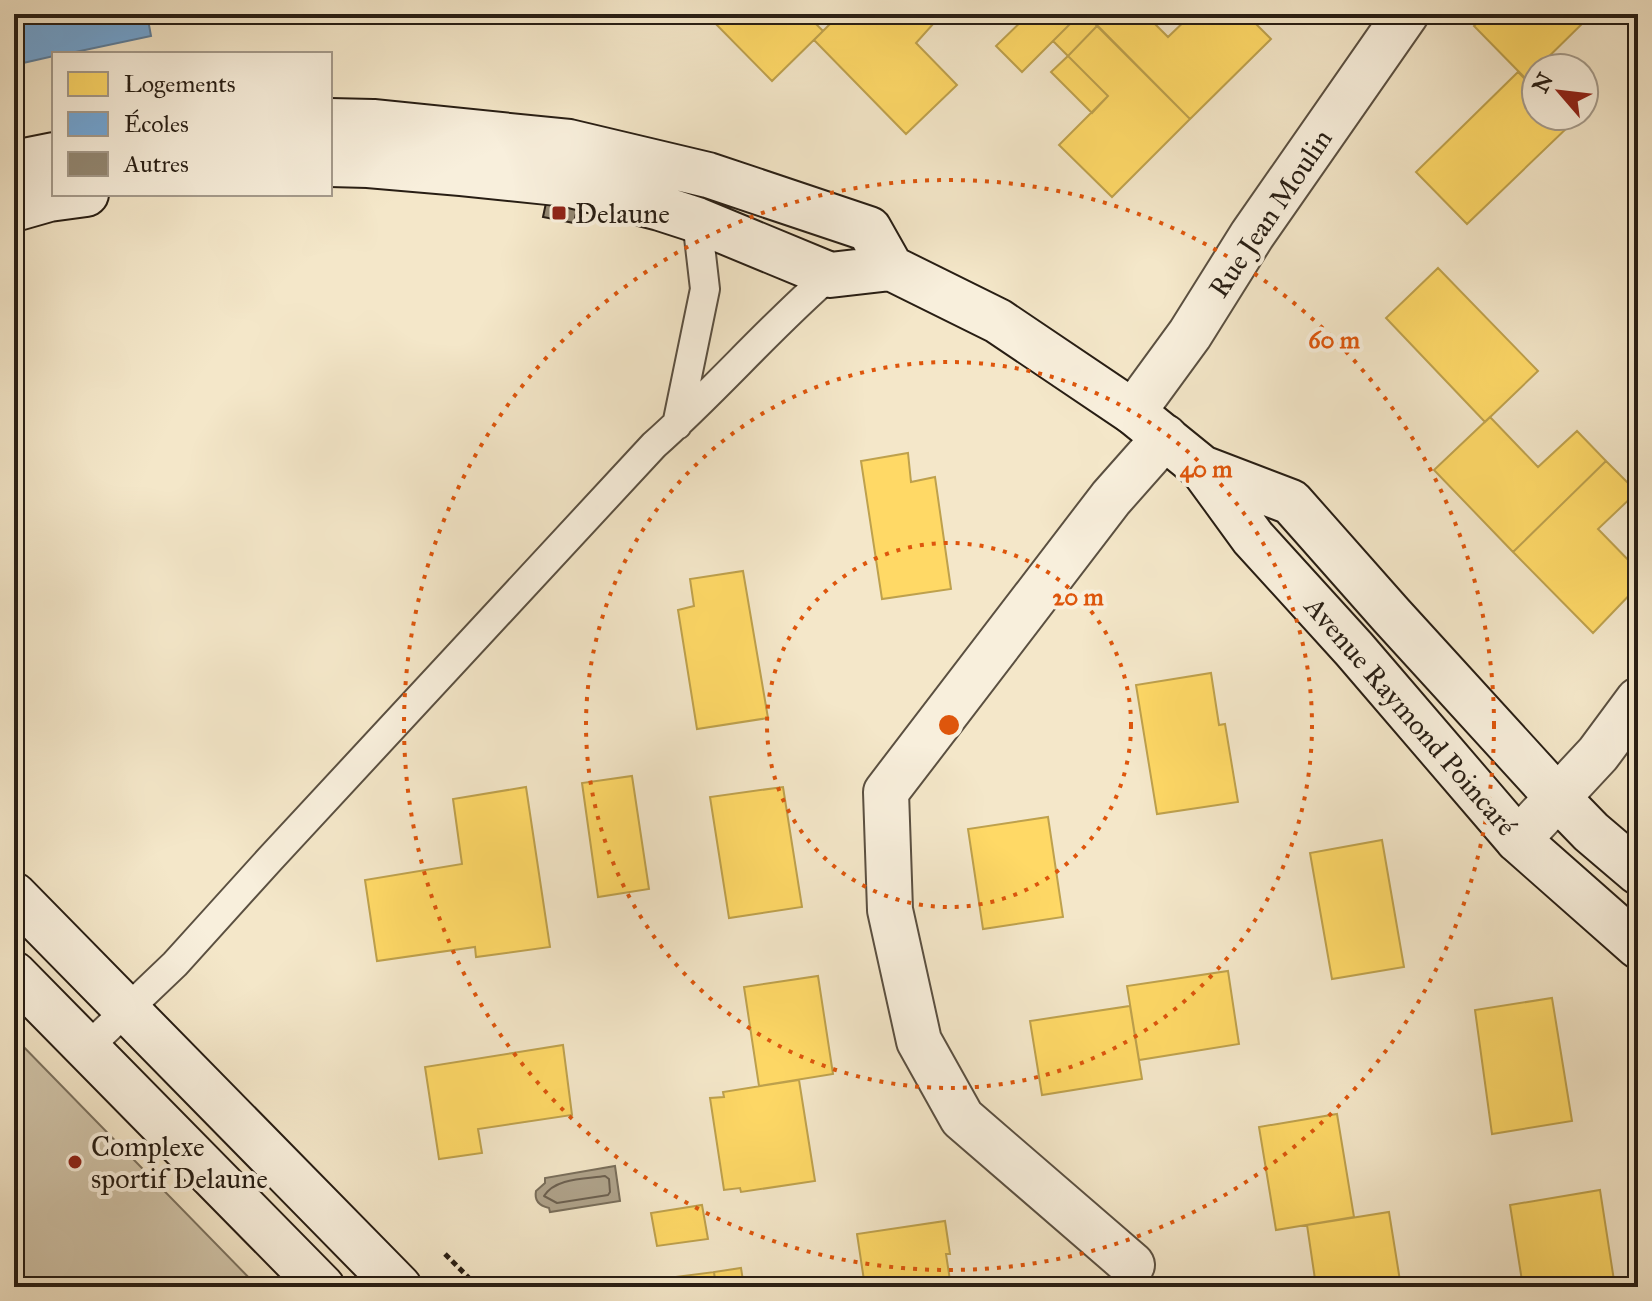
<svg xmlns="http://www.w3.org/2000/svg" width="1652" height="1301" font-family="'IM FELL Great Primer',serif">
<rect width="100%" height="100%" fill="#f4e7c9"/>
<filter id="stains"><feTurbulence type="fractalNoise" baseFrequency=".0025" numOctaves="4"/><feColorMatrix values="0 0 0 0 .2 0 0 0 0 .09 0 0 0 0 .02 0 0 0 .5 -.17"/></filter>
<radialGradient id="worn" r=".72"><stop offset=".6" stop-color="#630" stop-opacity="0"/><stop offset="1" stop-color="#630" stop-opacity=".3"/></radialGradient>
<!-- green -->
<path fill="#d1c5aa" stroke="#7c725f" stroke-width="2" d="M14 1037 258 1287H14Z"/>
<!-- water -->
<path fill="#afa38b" stroke="#796e5b" stroke-width="2" d="M615 1166 620 1201 550 1212 549 1208C540 1206 534 1201 536 1191L545 1183V1178Z"/>
<!-- homes -->
<path fill="#ffd966" stroke="#bea14d" stroke-width="2" d="M706 14H806L823 31 772 81Z
M840 14H926L934 23 916 43 957 85 906 134 814 40Z
M1029 14H1080L1022 72 996 46Z
M1080 14H1086L1097 26 1068 56 1053 41Z
M1090 14H1145L1168 37 1192 14H1246L1271 39 1190 119 1088 16Z
M1486 14H1592L1526 79 1474 26Z
M1097 26 1190 119 1112 197 1059 145 1108 96 1068 56Z
M1068 56 1108 96 1092 113 1051 72Z
M1518 72 1536 90V116H1561L1570 125 1467 224 1416 172Z
M1438 268 1538 371 1485 422 1386 318Z
M1490 417 1538 467 1577 431 1606 461 1513 552 1434 470Z
M908 453 911 482 935 477 951 589 882 599 861 461Z
M1606 461 1637 492 1598 529 1638 570V586L1593 633 1513 552Z
M743 571 768 718 697 729 678 610 694 606 690 579Z
M1211 673 1219 725 1225 724 1238 802 1157 814 1136 685Z
M632 776 649 889 598 897 582 783Z
M526 787 550 947 476 957 475 947 377 961 365 880 462 864 453 799Z
M783 787 802 907 729 918 710 797Z
M1048 817 1063 917 983 929 968 829Z
M1382 840 1404 967 1332 979 1310 853Z
M1228 971 1239 1044 1139 1060 1127 986Z
M818 976 833 1074 759 1086 744 987Z
M1552 998 1572 1121 1492 1134 1475 1010Z
M1130 1006 1142 1079 1042 1095 1030 1021Z
M563 1045 572 1115 478 1129 482 1153 439 1159 425 1067Z
M799 1080 815 1181 741 1192 740 1188 724 1190 710 1098 724 1097 723 1092Z
M1337 1114 1354 1217 1276 1230 1259 1127Z
M1600 1190 1615 1287H1523L1510 1205Z
M702 1205 708 1239 657 1246 651 1213Z
M1389 1212 1401 1287H1330L1329 1284 1316 1286 1307 1225Z
M945 1221 950 1254H946L951 1287H865L857 1234Z
M741 1268 744 1287H716L714 1272Z
M714 1272 716 1287H669L667 1278Z"/>
<!-- schools -->
<path fill="#6fa8dc" stroke="#5a7fa0" stroke-width="2" d="M14 14H147L151 36 66 54H54V56L23 63Z"/>
<g fill="none" stroke-linecap="round" stroke-linejoin="round">
<!-- shore -->
<path stroke="#6c6050" stroke-width="2" d="M605 1176 609 1179 610 1192 608 1195 557 1203 544 1196C555 1178 584 1179 605 1176Z"/>
</g>
<!-- building -->
<path fill="#928772" stroke="#281e14" stroke-width="2" d="M546 203 577 209 574 223 543 217Z"/>
<g fill="none" stroke-linecap="round" stroke-linejoin="round">
<defs>
<path id="lane" d="M677 425 705 289 697 220
M87 1048 175 964 270 859 654 445C715 391 768 329 830 275"/>
<path id="street" d="M1133 412 1190 334 1252 235 1406 14
M1518 840 1598 754 1638 700
M1132 1265 962 1118 919 1041 890 910 886 792 1111 498 1165 437"/>
<path id="secondary" d="M330 121 373 122 569 142 708 175 869 229 891 268
M14 163 54 155
M330 164 368 165 461 173 567 184 660 208 697 220 830 275 891 268 998 321 1133 412 1202 468 1253 538 1354 649 1518 840 1638 946
M14 209 49 199 86 194
M1202 468 1291 502 1391 615 1558 798 1591 832 1638 872
M14 895 399 1287
M14 974 322 1287"/>
</defs>
<!-- lane casing -->
<use href="#lane" stroke="#5b5041" stroke-width="32"/>
<!-- street casing -->
<use href="#street" stroke="#5b5041" stroke-width="48"/>
<!-- secondary casing -->
<use href="#secondary" stroke="#281e14" stroke-width="48"/>
<!-- path -->
<path stroke="#281e14" stroke-width="5" stroke-dasharray="6 4" stroke-linecap="butt" d="M445 1254 478 1287"/>
<!-- lane -->
<use href="#lane" stroke="#f8efdc" stroke-width="28"/>
<!-- street -->
<use href="#street" stroke="#f8efdc" stroke-width="44"/>
<!-- secondary -->
<use href="#secondary" stroke="#f8efdc" stroke-width="44"/>
</g>
<!-- distance rings -->
<g fill="none" stroke="#de560c" stroke-width="4" stroke-dasharray="4 8">
<circle cx="949" cy="725" r="182"/>
<circle cx="949" cy="725" r="363"/>
<circle cx="949" cy="725" r="545"/>
</g>
<!-- markers -->
<g fill="#8f2418" stroke="#f8efdc" stroke-width="3">
<rect x="551" y="205" width="16" height="16" rx="4"/>
<circle cx="75" cy="1162" r="8"/>
</g>
<g text-anchor="middle" stroke-width="8" stroke-linejoin="round" paint-order="stroke">
<!-- poi labels -->
<g font-size="28" fill="#281e14" stroke="#f8efdc" text-anchor="start">
<text x="575" y="223">Delaune</text>
<text x="91" y="1156">Complexe<tspan x="91" dy="32">sportif Delaune</tspan></text>
</g>
<!-- street labels -->
<g font-size="28" fill="#281e14" stroke="#f8efdc">
<text transform="translate(1270 213) rotate(-56)" y="10">Rue Jean Moulin</text>
<text transform="translate(1411 716) rotate(49)" y="10">Avenue Raymond Poincaré</text>
</g>
</g>
<circle cx="949" cy="725" r="12" fill="#de560c" stroke="#f8efdc" stroke-width="4"/>
<g font-size="24" text-anchor="middle" font-weight="bold" fill="#de560c" stroke="#f8efdc" stroke-width="8" stroke-linejoin="round" paint-order="stroke">
<text x="1334" y="348">60 m</text>
<text x="1206" y="477">40 m</text>
<text x="1078" y="605">20 m</text>
</g>
<!-- margin -->
<rect width="1652" height="1301" fill="none" stroke="#f4e7c9" stroke-width="48"/>
<rect x="16" y="16" width="1620" height="1269" fill="none" stroke="#281e14" stroke-width="4"/>
<rect x="24" y="24" width="1604" height="1253" fill="none" stroke="#281e14" stroke-width="2"/>
<!-- legend -->
<rect x="52" y="52" width="280" height="144" fill="#f8efdc" stroke="#a59b8c" stroke-width="2"/>
<rect x="68" y="72" width="40" height="24" fill="#ffd966" stroke="#a59b8c" stroke-width="2"/>
<text x="124" y="92" font-size="24" fill="#281e14">Logements</text>
<rect x="68" y="112" width="40" height="24" fill="#6fa8dc" stroke="#a59b8c" stroke-width="2"/>
<text x="124" y="132" font-size="24" fill="#281e14">Écoles</text>
<rect x="68" y="152" width="40" height="24" fill="#928772" stroke="#a59b8c" stroke-width="2"/>
<text x="124" y="172" font-size="24" fill="#281e14">Autres</text>
<!-- north arrow -->
<g transform="translate(1560 92) rotate(298)"><circle r="38" fill="#f8efdc" stroke="#a59b8c" stroke-width="2"/>
<path d="M0-6L14 30L0 20L-14 30Z" fill="#8f2418"/>
<text y="-12" font-size="22" font-weight="bold" text-anchor="middle" fill="#281e14">N</text>
</g>
<rect width="100%" height="100%" filter="url(#stains)"/>
<rect width="100%" height="100%" fill="url(#worn)"/>
</svg>
